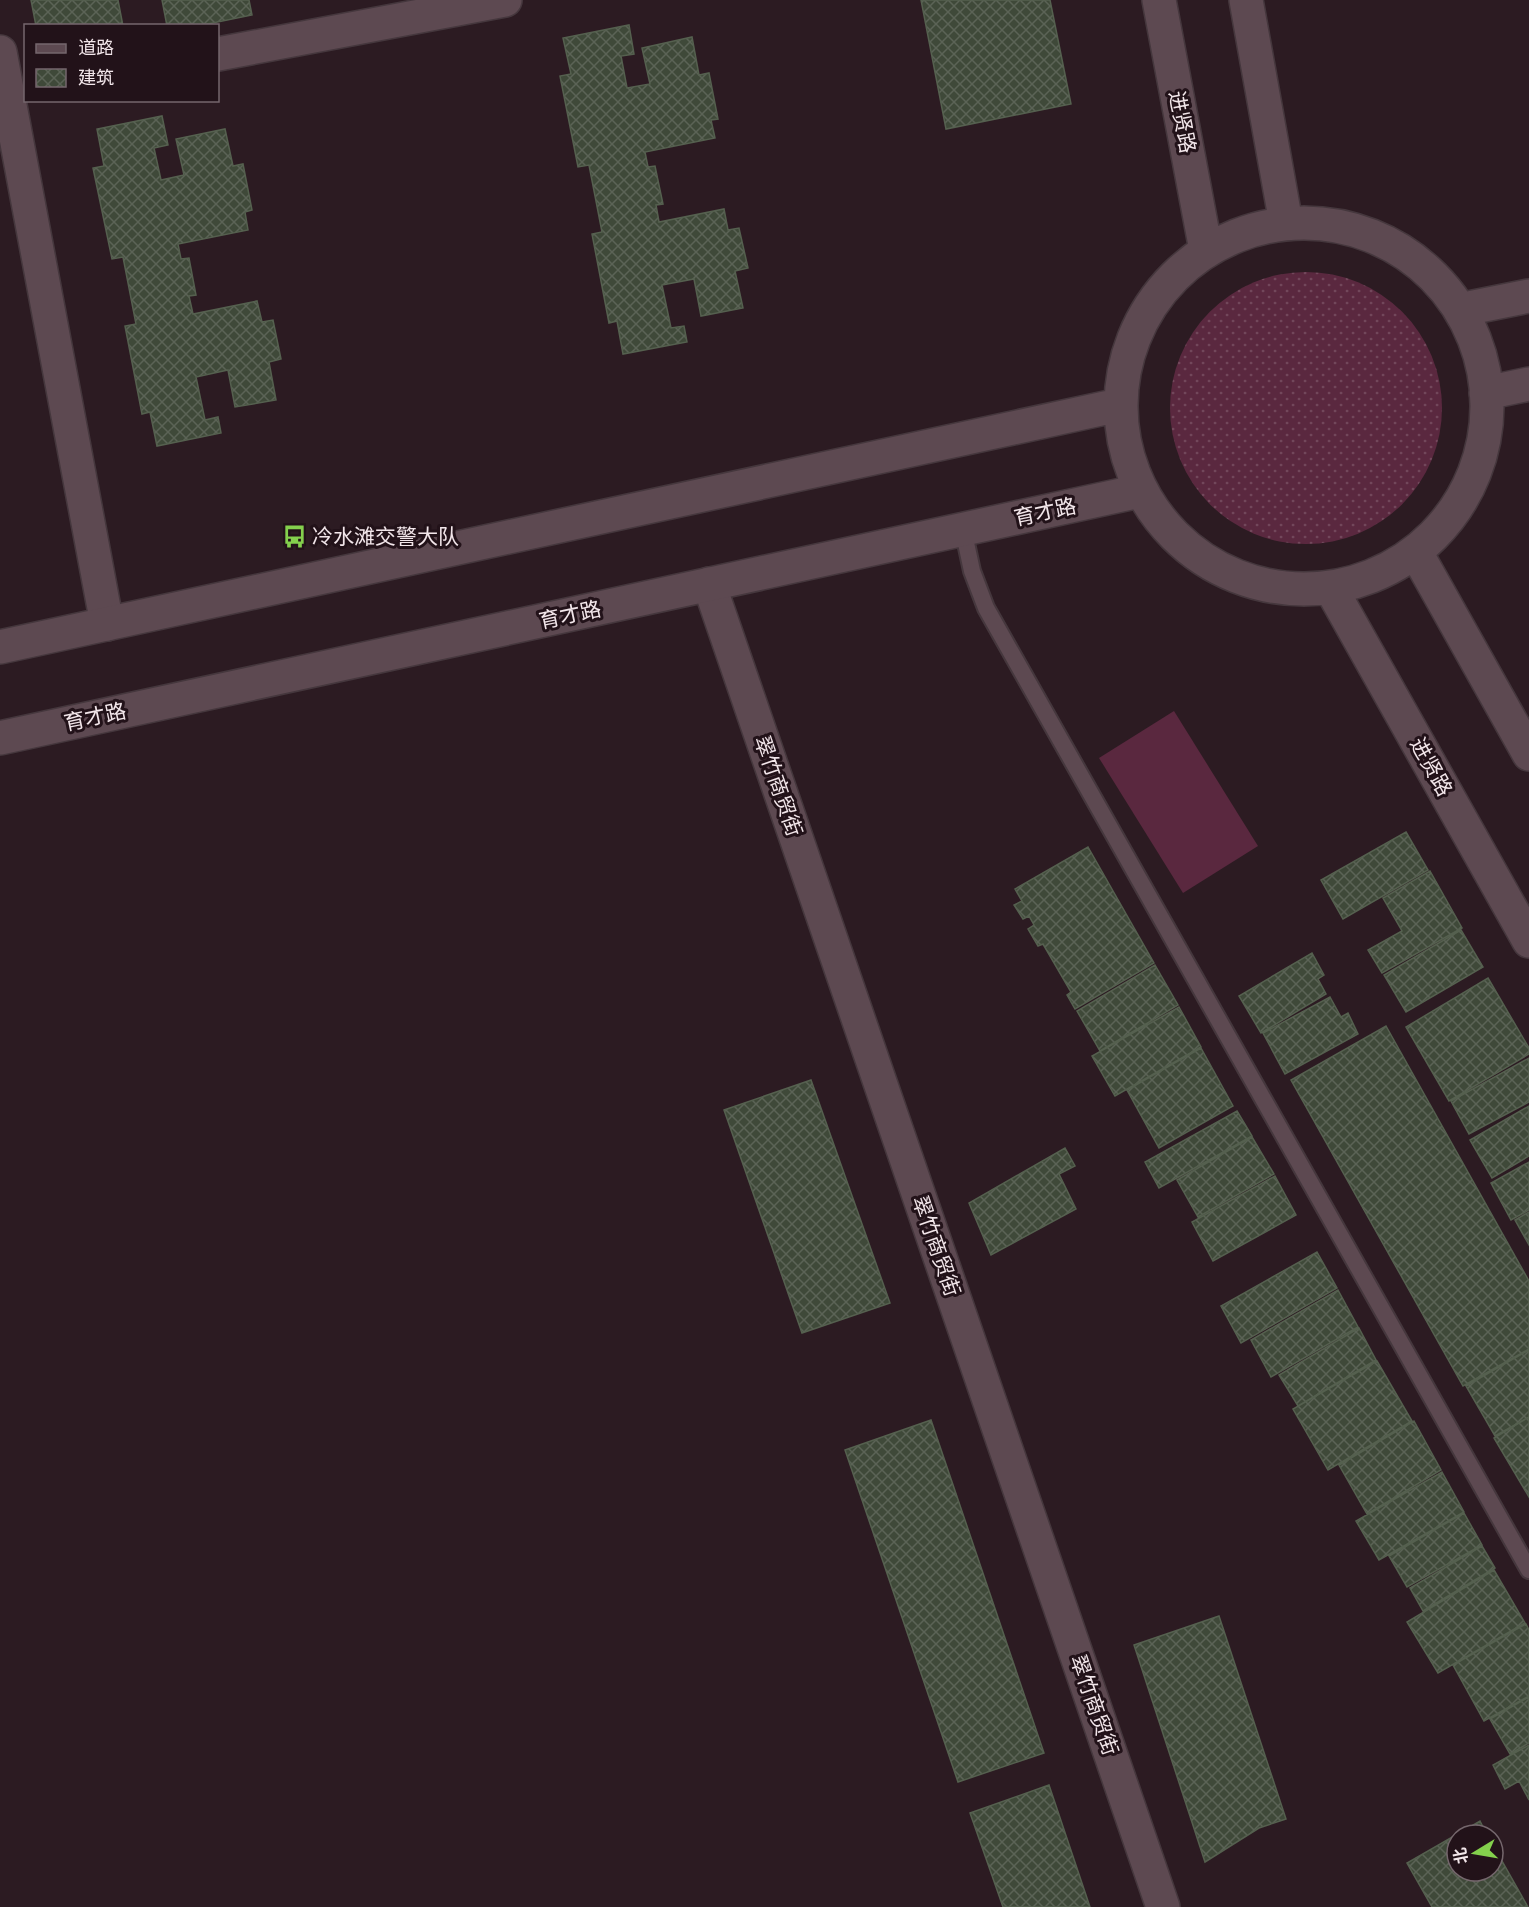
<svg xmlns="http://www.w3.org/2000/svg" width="1529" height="1907" font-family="'Fira Sans Condensed','Noto Sans SC',sans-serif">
<defs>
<pattern id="garden-dots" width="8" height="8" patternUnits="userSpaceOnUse" patternTransform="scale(1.5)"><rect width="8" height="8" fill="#5a283f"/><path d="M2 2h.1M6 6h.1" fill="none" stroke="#72475b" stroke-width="1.8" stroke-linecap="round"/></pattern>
<pattern id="building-cross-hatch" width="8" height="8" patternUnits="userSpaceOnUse" patternTransform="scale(1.5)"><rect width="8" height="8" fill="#3f4939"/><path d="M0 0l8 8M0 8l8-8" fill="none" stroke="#5b6356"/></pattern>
</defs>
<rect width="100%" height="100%" fill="#2c1b22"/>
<!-- grass -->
<path fill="#5a283f" d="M1174 711 1258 846 1183 893 1099 758Z"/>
<!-- garden -->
<path fill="url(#garden-dots)" d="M1170 408a136 136 0 1 1 272 0a136 136 0 1 1-272 0Z"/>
<!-- building -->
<path fill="url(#building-cross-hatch)" stroke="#55604f" stroke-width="1.5" d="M31 0H118L123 26H36Z
M162 0H249L252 15 198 26H167Z
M921 0H1050L1071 104 946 129Z
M629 25 634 54 621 56 627 88 650 84 642 48 692 37 699 75 709 73 718 119 711 120 715 138 645 152 648 167 655 166 663 204 656 205 659 222 724 209 728 230 739 228 748 268 735 271 743 308 701 316 694 279 662 285 671 328 684 326 687 342 623 354 617 321 609 323 592 234 602 232 589 165 578 167 560 76 571 74 563 38Z
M162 116 168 145 154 148 161 180 184 175 176 139 225 129 233 166 243 164 252 210 245 212 248 230 178 244 181 259 189 258 196 295 189 296 193 314 257 301 262 322 273 320 281 359 269 362 276 400 235 407 228 370 196 377 205 420 218 417 221 433 157 446 150 412 142 414 125 326 136 324 123 257 112 259 93 168 104 166 97 129Z
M1406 832 1428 870 1343 919 1321 880Z
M1088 847 1154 963 1075 1009 1067 995 1071 992 1043 944 1038 946 1028 929 1034 925 1029 916 1023 919 1014 905 1022 901 1015 889Z
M1430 871 1462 928 1382 973 1368 950 1402 931 1383 898Z
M1461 930 1483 967 1406 1012 1384 975Z
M1312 953 1324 975 1318 979 1326 994 1261 1033 1239 996Z
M1155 965 1178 1005 1100 1051 1077 1011Z
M1488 978 1529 1048V1054L1449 1101 1406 1027Z
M1330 997 1341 1017 1348 1013 1358 1034 1285 1074 1263 1033Z
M1179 1007 1201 1047 1115 1096 1092 1056Z
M1386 1026 1529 1281V1349L1463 1386 1291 1080Z
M1201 1048 1233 1106 1159 1148 1127 1090Z
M1529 1058V1102L1469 1134 1451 1101Z
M811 1080 890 1303 802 1333 724 1110Z
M1529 1106V1156L1492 1178 1470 1140Z
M1237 1111 1252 1136 1159 1188 1145 1162Z
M1252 1137 1274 1174 1198 1217 1177 1180Z
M1065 1148 1075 1166 1059 1174 1076 1209 991 1255 969 1203Z
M1529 1162V1210L1511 1220 1491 1183Z
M1275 1176 1296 1215 1213 1261 1192 1222Z
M1529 1212V1245L1515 1220Z
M1317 1252 1337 1288 1241 1343 1221 1306Z
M1338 1290 1358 1327 1271 1377 1251 1340Z
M1359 1328 1376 1360 1298 1406 1279 1375Z
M1529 1350V1417L1495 1436 1466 1386Z
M1377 1361 1412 1421 1328 1470 1293 1409Z
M1529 1417V1497L1494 1438Z
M931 1420 1044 1753 958 1782 845 1450Z
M1414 1421 1441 1470 1367 1514 1339 1465Z
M1442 1472 1464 1512 1379 1560 1356 1521Z
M1464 1513 1482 1545 1407 1587 1389 1556Z
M1482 1546 1495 1568 1423 1611 1410 1588Z
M1494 1570 1525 1623 1438 1673 1407 1622Z
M1219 1616 1286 1819 1259 1828 1205 1862 1134 1645Z
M1526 1624 1529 1630V1696L1484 1721 1453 1665Z
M1529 1697V1743L1510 1754 1490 1719Z
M1529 1745V1800L1519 1781 1505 1789 1493 1765Z
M1049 1785 1090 1907H1003L970 1813Z
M1480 1821 1487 1835H1457V1871H1493V1845L1528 1907H1432L1407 1863Z"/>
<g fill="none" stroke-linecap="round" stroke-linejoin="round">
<defs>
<path id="lane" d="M963 529 972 571 986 608 1529 1570"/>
<path id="street" d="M0 52 107 624
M218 54 505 0
M709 584 1163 1907"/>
<path id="secondary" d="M1159 0 1205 245
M1246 0 1286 223
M1121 406a183 183 0 1 1 366 0a183 183 0 1 1-366 0Z
M1464 309 1529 296
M1486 393 1529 384
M1418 556 1529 754
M1333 592 1529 941
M0 647 1119 405
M0 738 1140 491"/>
</defs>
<!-- lane casing -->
<use href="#lane" stroke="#45373d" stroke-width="20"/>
<!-- street casing -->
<use href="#street" stroke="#45373d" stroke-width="36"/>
<!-- secondary casing -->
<use href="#secondary" stroke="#45373d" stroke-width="36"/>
<!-- lane -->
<use href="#lane" stroke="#5d4951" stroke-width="16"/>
<!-- street -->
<use href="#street" stroke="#5d4951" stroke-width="33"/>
<!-- secondary -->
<use href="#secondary" stroke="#5d4951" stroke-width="33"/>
</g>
<!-- icons -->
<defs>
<symbol id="bus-bare" viewBox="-9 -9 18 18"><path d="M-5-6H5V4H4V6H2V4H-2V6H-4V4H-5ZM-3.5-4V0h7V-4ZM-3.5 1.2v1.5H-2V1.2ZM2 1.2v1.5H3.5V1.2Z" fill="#84d04d" stroke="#221219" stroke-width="2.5" paint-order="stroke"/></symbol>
</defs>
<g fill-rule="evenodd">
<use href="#bus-bare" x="278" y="520" width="33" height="33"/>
</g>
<g text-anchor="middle" stroke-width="6" stroke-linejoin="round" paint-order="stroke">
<!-- street labels -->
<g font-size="21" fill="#f2e6ea" stroke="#221219">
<text transform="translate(1182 122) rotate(79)" y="7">进贤路</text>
<text transform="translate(1045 512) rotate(-12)" y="7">育才路</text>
<text transform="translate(570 615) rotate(-12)" y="7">育才路</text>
<text transform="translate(95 717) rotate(-12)" y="7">育才路</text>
<text transform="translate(1431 767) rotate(61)" y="7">进贤路</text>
<text transform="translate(778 786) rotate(71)" y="7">翠竹商贸街</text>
<text transform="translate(936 1246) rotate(71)" y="7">翠竹商贸街</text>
<text transform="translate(1094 1705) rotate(71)" y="7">翠竹商贸街</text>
</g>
<!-- poi labels -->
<g font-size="21" fill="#f2e6ea" stroke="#221219" text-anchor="start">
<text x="312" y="544">冷水滩交警大队</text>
</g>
</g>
<!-- legend -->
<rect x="24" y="24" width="195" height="78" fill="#221219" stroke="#75676d" stroke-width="1.5"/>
<rect x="36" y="44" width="30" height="9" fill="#5d4951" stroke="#75676d" stroke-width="1.5"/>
<text x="78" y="54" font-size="18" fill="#f2e6ea">道路</text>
<rect x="36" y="69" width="30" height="18" fill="url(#building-cross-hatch)" stroke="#75676d" stroke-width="1.5"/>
<text x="78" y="84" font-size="18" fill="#f2e6ea">建筑</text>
<!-- north arrow -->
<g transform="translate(1475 1853) rotate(259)"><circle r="28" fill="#221219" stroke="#75676d" stroke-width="1.5"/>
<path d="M0-4.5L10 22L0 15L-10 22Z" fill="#84d04d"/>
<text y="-9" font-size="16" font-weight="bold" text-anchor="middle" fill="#f2e6ea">北</text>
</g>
</svg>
